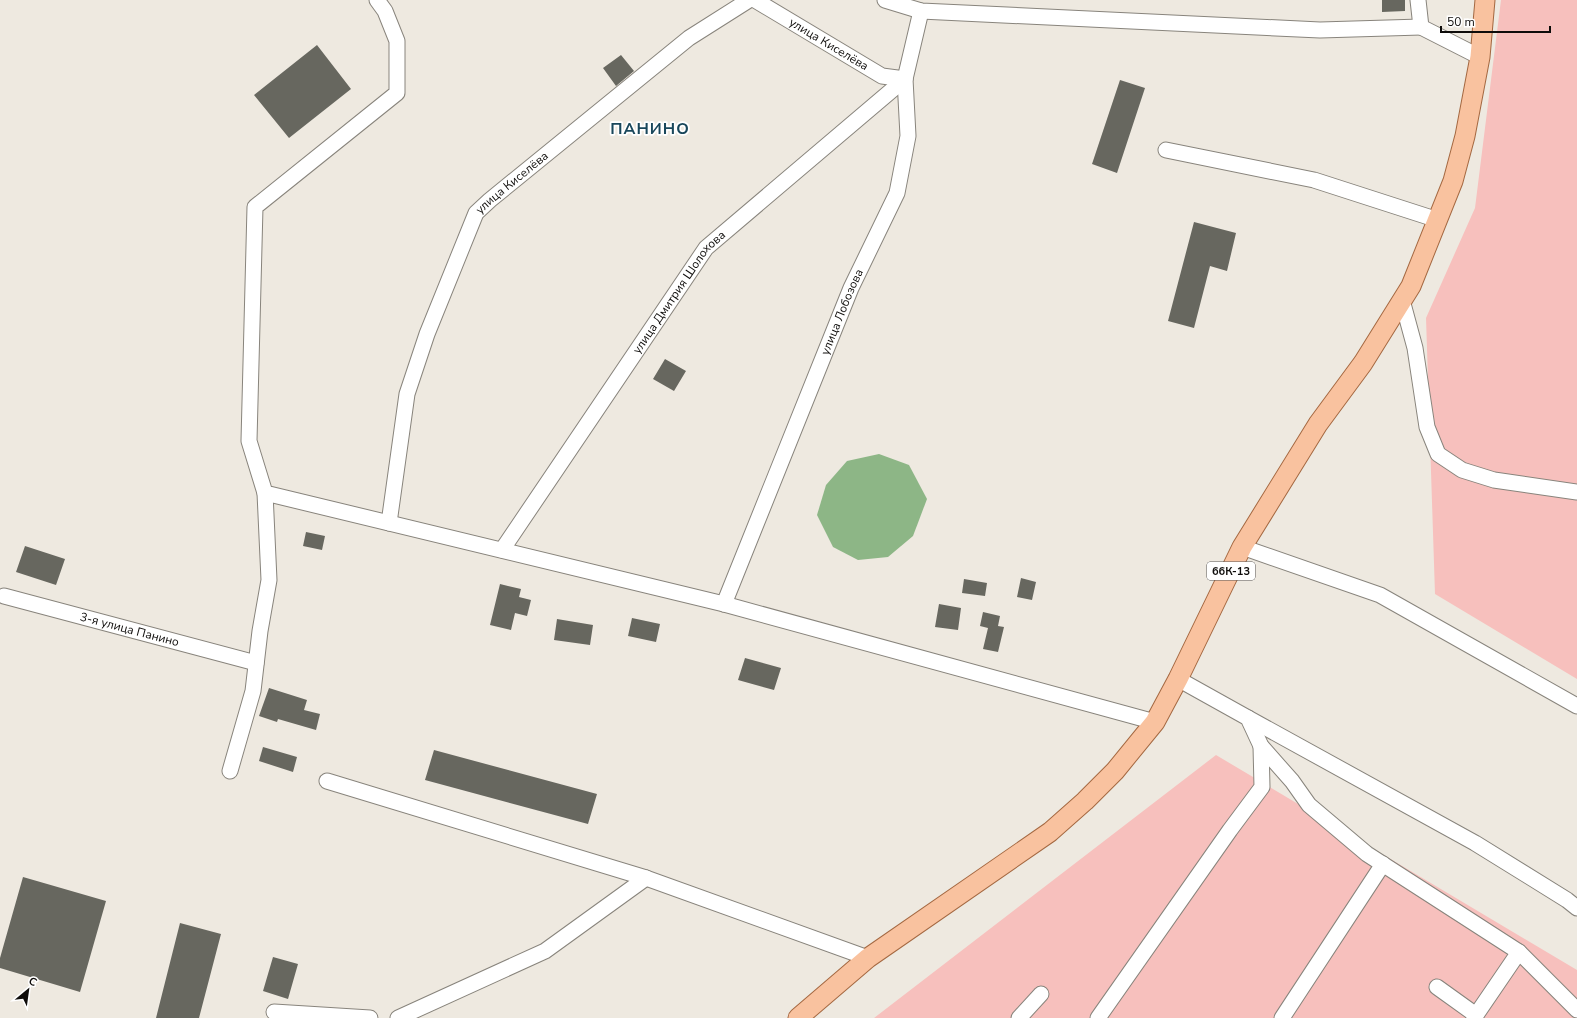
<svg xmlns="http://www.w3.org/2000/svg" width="1577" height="1018" font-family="'Nunito Sans',sans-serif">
<rect width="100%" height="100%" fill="#eee9e0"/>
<!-- green -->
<path fill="#f7c0bd" d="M1501 0H1577V679L1435 594 1426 318 1475 208Z
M1216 755 1577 970V1018H874Z"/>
<!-- water -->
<path fill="#8db686" d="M879 454 909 465 927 499 913 536 888 557 858 560 833 547 817 515 826 485 847 461Z"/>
<!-- building -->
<path fill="#67675f" d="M1382 0H1405V11L1382 12Z
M317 45 351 89 289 138 254 95Z
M621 55 634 71 616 86 603 68Z
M1120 80 1145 88 1117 173 1092 164Z
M1194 222 1236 233 1227 271 1210 266 1194 328 1168 321Z
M665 359 686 371 674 391 653 379Z
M306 532 325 536 322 550 303 546Z
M25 546 65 559 56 585 16 572Z
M1021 578 1036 582 1032 600 1017 597Z
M964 579 987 583 985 596 962 593Z
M500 584 521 589 519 597 531 600 527 616 515 613 511 630 490 625Z
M939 604 961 608 958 630 935 627Z
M983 612 1000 616 998 626 1004 627 998 652 983 649 988 628 980 626Z
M632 618 660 624 656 642 628 636Z
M557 619 593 625 590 645 554 640Z
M745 658 781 668 774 690 738 680Z
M269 688 307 700 304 710 320 714 316 730 278 719 277 722 259 716Z
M263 747 297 757 293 772 259 761Z
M434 750 597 794 588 824 425 780Z
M23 877 106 901 80 992 0 968V958Z
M180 923 221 934 199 1018H156Z
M273 957 298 964 288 999 263 991Z"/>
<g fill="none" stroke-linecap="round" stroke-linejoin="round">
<defs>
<g id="minor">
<path d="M377 0 385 11 397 41V93L255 207 249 441 265 493 724 604 1155 722"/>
<path id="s1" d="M755 0 882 76 905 79"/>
<path d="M885 0 921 11 1320 30 1421 27"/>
<path d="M1418 0 1421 27 1480 57"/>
<path d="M1166 150 1314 180 1438 220"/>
<path d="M1402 300 1415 348 1427 427 1438 454 1462 470 1494 480 1577 492"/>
<path id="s2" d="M389 523 407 394 427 334 476 213 490 200 689 38 749 0"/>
<path d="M1242 547 1380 595 1577 706"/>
<path id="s3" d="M502 550 706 248 905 79"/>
<path id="s4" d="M4 596 256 663"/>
<path id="s5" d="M724 604 851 288 897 193 908 136 905 79 921 11"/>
<path d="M1178 679 1248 718 1261 746 1292 781 1309 805 1367 854 1519 952 1577 1010"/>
<path d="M1248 718 1475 843 1567 900 1577 908"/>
<path d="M230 771 253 691 260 631 269 580 265 493"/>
<path d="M327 781 646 878 868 958"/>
<path d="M1437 987 1476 1015"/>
<path d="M274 1012 370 1018"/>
<path d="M398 1018 545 951 646 878"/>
<path d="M1019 1018 1041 994"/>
<path d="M1098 1018 1230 830 1262 787 1261 746"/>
<path d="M1282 1018 1383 864"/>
<path d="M1474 1018 1519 952"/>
</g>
<path id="major" d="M798 1018 868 958 1050 832 1085 801 1115 771 1155 722 1178 679 1242 547 1318 424 1363 363 1411 286 1453 181 1465 136 1480 57 1485 0"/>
</defs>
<!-- minor casing -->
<use href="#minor" stroke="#88847c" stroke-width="17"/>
<!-- major casing -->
<use href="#major" stroke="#a46841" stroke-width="21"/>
<!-- minor -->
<use href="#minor" stroke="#fff" stroke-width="15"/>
<!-- major -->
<use href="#major" stroke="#f9c29f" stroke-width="19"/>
</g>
<g text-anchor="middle" stroke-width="3.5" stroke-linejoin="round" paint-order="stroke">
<!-- shield labels -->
<rect fill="#fff" stroke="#565554" stroke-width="1" x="1207" y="562" width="48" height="18" rx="3"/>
<g font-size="11" font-weight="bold" fill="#0e0c0a">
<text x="1231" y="575">66К-13</text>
</g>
<!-- street labels -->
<g font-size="12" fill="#0e0c0a" stroke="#fff">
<text dy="4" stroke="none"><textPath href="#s1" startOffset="86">улица Киселёва</textPath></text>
<text dy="4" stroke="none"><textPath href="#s2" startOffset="371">улица Киселёва</textPath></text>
<text dy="4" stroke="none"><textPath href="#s3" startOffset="313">улица Дмитрия Шолохова</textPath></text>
<text dy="4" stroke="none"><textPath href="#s5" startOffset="315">улица Лобозова</textPath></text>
<text dy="4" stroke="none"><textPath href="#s4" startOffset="130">3-я улица Панино</textPath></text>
</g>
<!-- district labels -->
<g font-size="16" font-weight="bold" letter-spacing="1" fill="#19475b" stroke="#fff">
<text x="650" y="134">ПАНИНО</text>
</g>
</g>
<!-- north arrow -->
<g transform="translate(28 990) rotate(29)" stroke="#ffffff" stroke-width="3" paint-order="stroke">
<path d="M0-3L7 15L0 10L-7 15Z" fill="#0e0c0a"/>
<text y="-6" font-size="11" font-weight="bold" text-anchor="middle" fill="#0e0c0a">С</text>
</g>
<!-- scale -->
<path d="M1441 26v6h109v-6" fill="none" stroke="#0e0c0a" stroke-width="2"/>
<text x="1447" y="26" font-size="12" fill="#0e0c0a" stroke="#ffffff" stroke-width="3" paint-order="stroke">50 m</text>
</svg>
